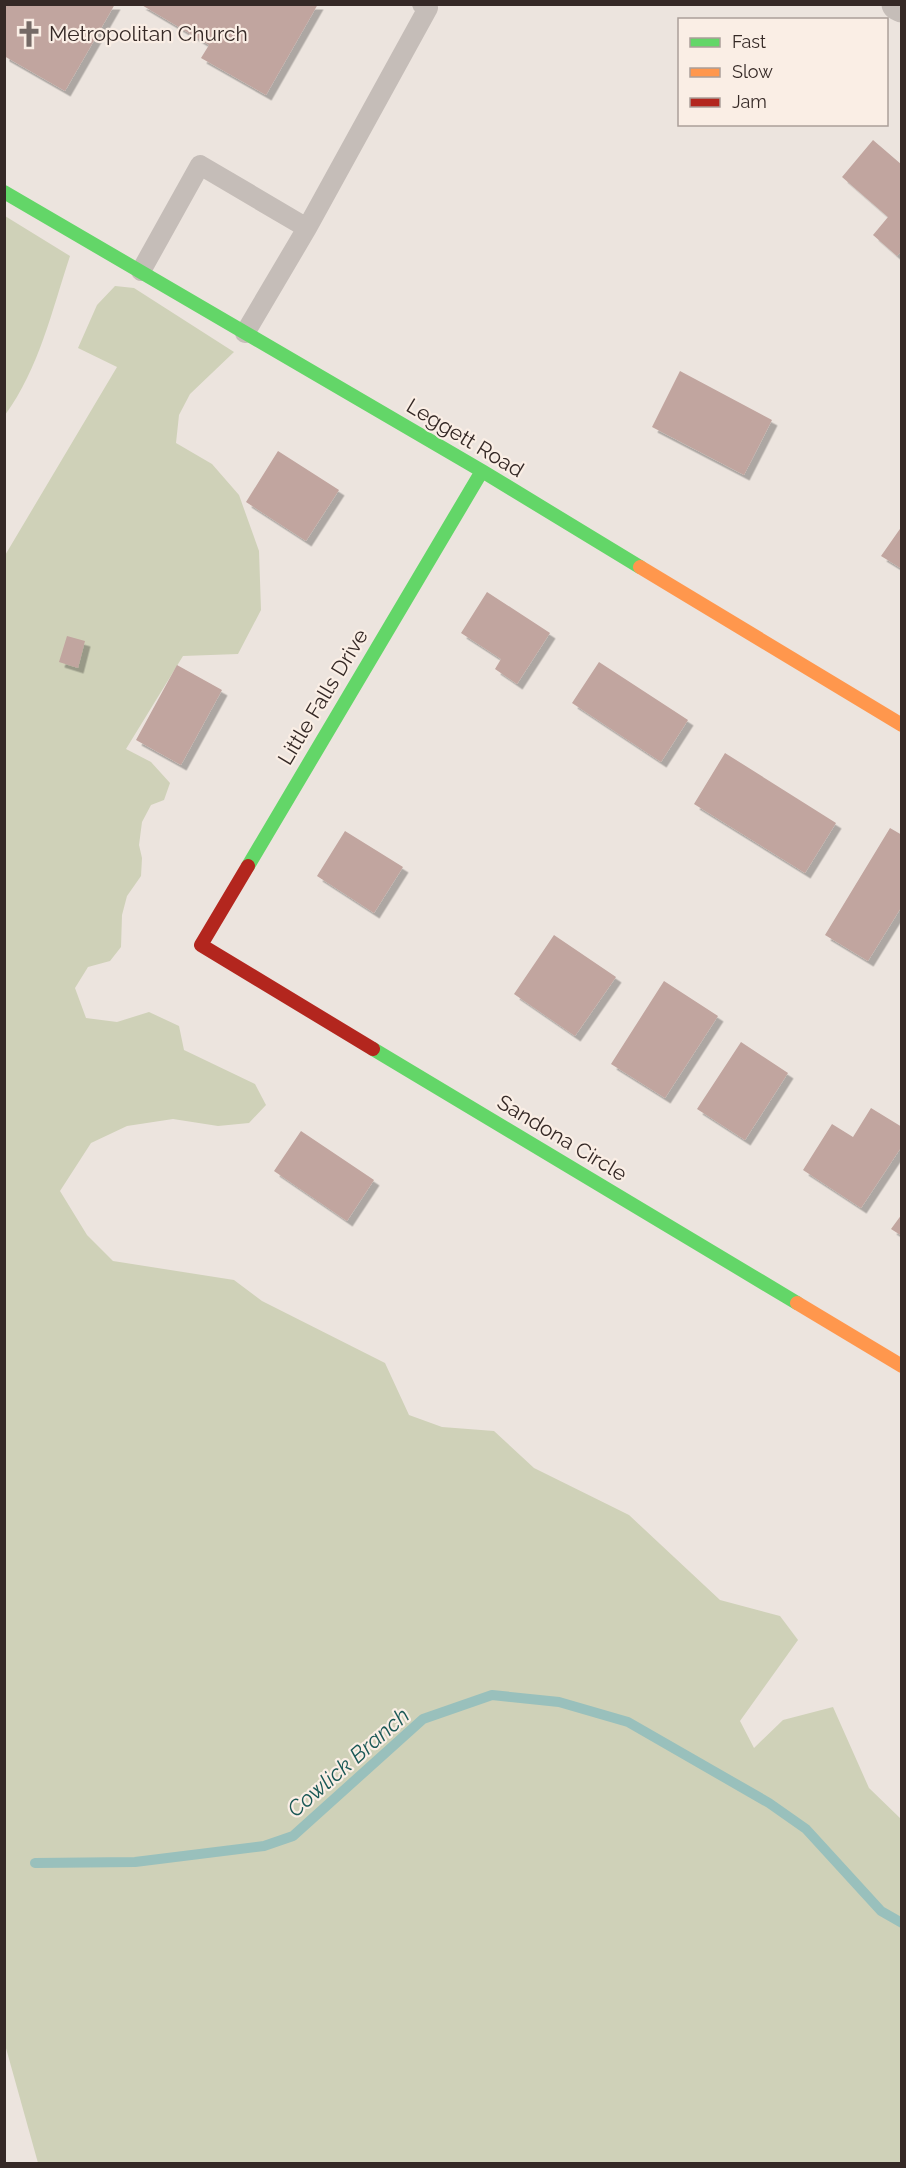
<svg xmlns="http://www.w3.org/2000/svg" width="906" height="2168" font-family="Raleway,sans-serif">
<defs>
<filter id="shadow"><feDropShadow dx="5.5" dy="5.5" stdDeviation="0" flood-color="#0004"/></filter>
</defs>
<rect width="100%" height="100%" fill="#ece4de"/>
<!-- green -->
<path fill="#cfd1b8" d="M5 216 70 256C52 310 39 369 5 415Z
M115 286 134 288 234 352 190 394 179 415 176 443 212 464 239 495 259 551 261 610 238 654 183 656 126 749 151 762 170 783 164 800 151 805 142 822 139 845 142 858 141 876 127 896 122 915 121 947 110 961 88 967 75 988 86 1018 117 1022 149 1012 179 1026 184 1050 255 1084 266 1105 249 1123 218 1126 173 1119 127 1126 91 1143 60 1191 87 1235 113 1261 234 1280 262 1301 385 1363 409 1415 442 1427 494 1431 534 1468 629 1515 720 1600 780 1616 798 1640 740 1721 754 1748 783 1720 833 1707 869 1788 901 1819V2163H38L4 2041V557L117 367 78 348 97 305Z"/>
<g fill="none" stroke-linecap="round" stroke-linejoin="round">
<!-- stream -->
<path stroke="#99c0bc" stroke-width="10" d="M35 1863 135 1862 264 1846 293 1836 423 1719 492 1695 559 1702 628 1722 769 1803 806 1829 881 1911 902 1923"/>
</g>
<!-- building -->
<path fill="#c1a59f" filter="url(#shadow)" d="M4 4H115L65 91 4 56Z
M140 4H318L266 95 201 58 209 45Z
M873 140 902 165V251L897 256 873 235 888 217 842 177Z
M680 371 772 420 744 475 652 427Z
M278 451 339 490 306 541 246 502Z
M902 526V569L881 556Z
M487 592 550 633 517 684 495 669 501 659 461 633Z
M67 636 85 641 78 668 59 662Z
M599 662 688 720 661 762 572 703Z
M177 665 222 690 181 765 136 740Z
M725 753 836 823 805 873 694 804Z
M890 828 902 835V906L868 961 825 935Z
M345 831 403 867 374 913 317 876Z
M554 935 616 977 575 1036 514 994Z
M664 981 718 1016 665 1098 611 1064Z
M741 1042 788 1073 745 1140 697 1109Z
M871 1108 902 1127V1146L861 1208 803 1170 832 1124 853 1137Z
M301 1131 374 1180 347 1221 274 1171Z
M902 1214V1236L891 1229Z"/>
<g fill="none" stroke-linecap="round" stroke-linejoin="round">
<!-- lane -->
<path stroke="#c5bdb8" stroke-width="20" d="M307 228 428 8 422 4
M141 271 200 165 307 228 245 333"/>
<!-- street -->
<path stroke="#c5bdb8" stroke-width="33" d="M898 4 902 6"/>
<!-- fast -->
<path stroke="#63d668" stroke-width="14" d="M4 192 482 471 640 567
M248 866 482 471
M373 1049 797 1303"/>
<!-- slow -->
<path stroke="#ff974d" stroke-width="14" d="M640 567 902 725
M797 1303 902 1366"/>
<!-- jam -->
<path stroke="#b3261e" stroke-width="14" d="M248 866 201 945 373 1049"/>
</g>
<!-- icons -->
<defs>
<symbol id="church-bare" viewBox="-9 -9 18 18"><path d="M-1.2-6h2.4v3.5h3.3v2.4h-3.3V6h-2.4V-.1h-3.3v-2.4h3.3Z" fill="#756a66" stroke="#faeee5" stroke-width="2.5" paint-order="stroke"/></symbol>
</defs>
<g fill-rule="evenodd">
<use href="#church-bare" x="10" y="15" width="38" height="38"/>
</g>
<g text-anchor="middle" stroke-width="4.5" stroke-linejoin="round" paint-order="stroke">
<!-- poi labels -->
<g font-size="21" fill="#352926" stroke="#faeee5" text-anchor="start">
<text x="49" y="41">Metropolitan Church</text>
</g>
<!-- street labels -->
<g font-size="21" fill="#352926" stroke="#faeee5">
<text transform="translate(465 438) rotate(31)" y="7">Leggett Road</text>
<text transform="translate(323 697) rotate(-59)" y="7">Little Falls Drive</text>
<text transform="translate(562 1138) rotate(31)" y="7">Sandona Circle</text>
</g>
<!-- water labels -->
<g font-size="22" font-style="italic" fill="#1a5856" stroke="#faeee5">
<text transform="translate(348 1762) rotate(-41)" y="8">Cowlick Branch</text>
</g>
</g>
<!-- border -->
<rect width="906" height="2168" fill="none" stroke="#352926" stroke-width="12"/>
<!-- legend -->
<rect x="678" y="18" width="210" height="108" fill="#faeee5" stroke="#ab9f99" stroke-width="1.5"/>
<rect x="690" y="38" width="30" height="9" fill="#63d668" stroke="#ab9f99" stroke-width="1.5"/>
<text x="732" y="48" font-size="18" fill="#352926">Fast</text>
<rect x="690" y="68" width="30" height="9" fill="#ff974d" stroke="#ab9f99" stroke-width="1.5"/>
<text x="732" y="78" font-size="18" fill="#352926">Slow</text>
<rect x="690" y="98" width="30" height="9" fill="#b3261e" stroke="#ab9f99" stroke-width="1.5"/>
<text x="732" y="108" font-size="18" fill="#352926">Jam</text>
</svg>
